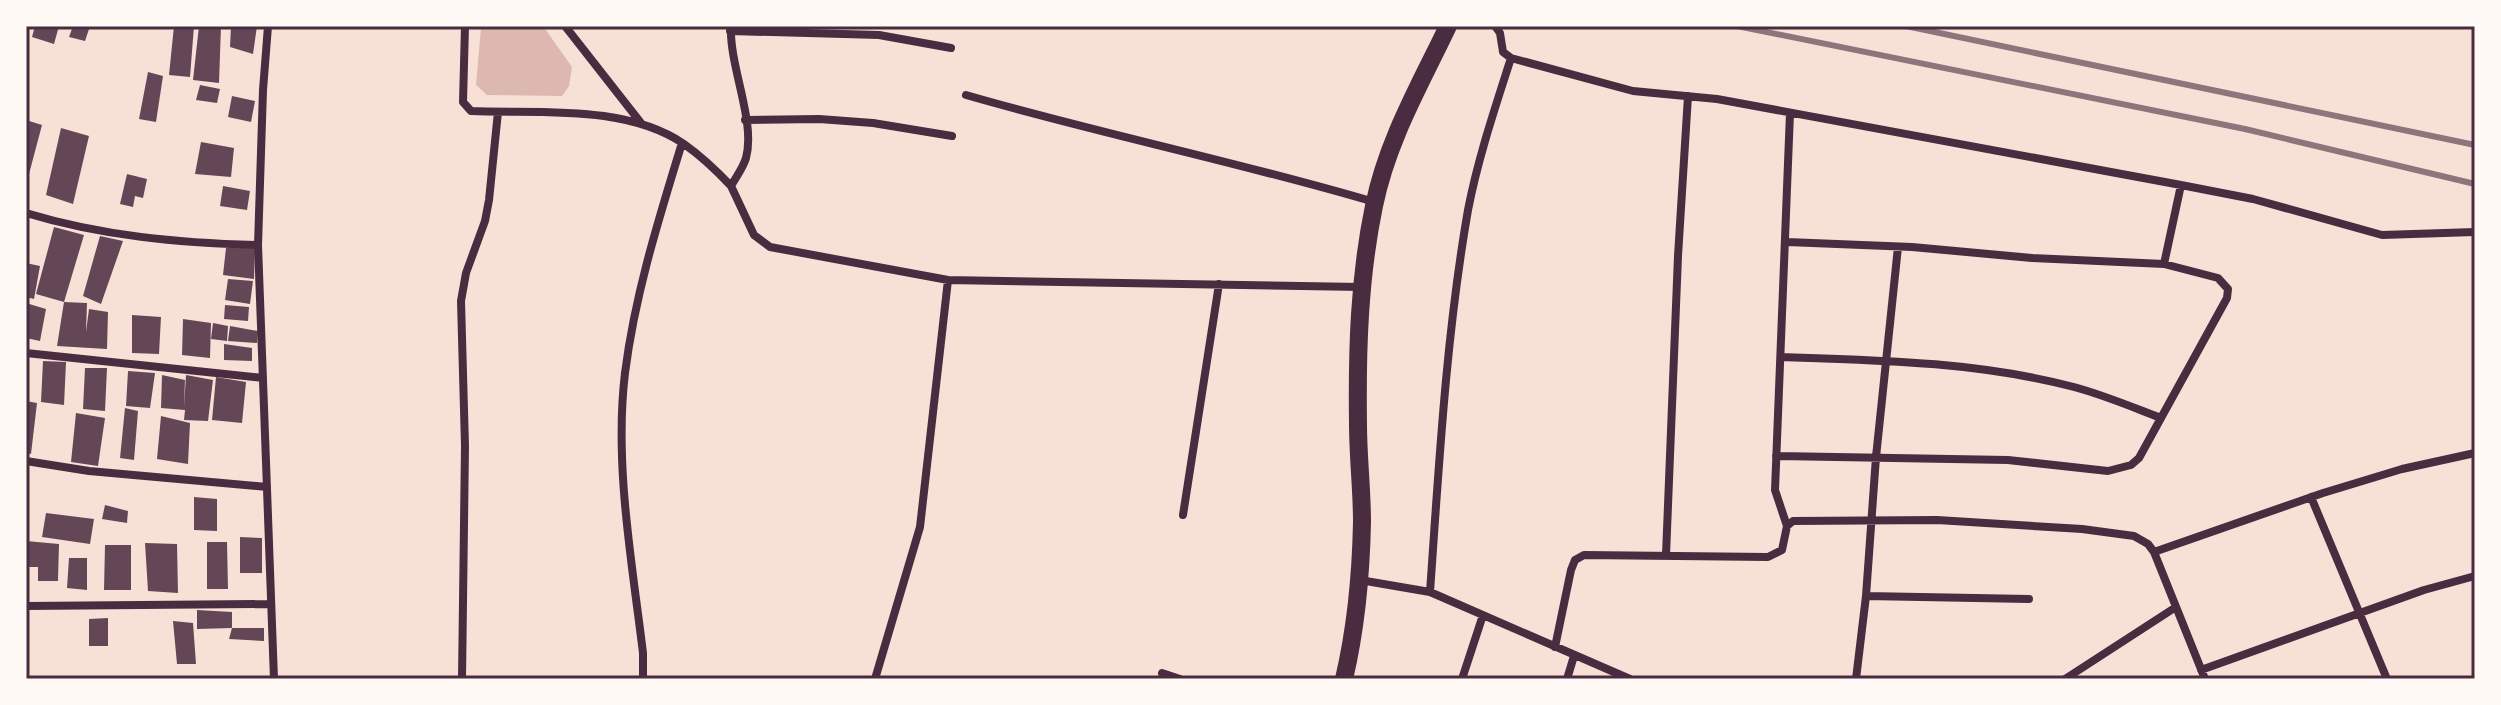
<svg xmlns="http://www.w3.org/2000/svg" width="2501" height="705" font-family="Signika,sans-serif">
<rect width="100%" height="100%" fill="#f7e1d7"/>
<!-- water -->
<path fill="#dcb8b0" d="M485 26H543L572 67 569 86 562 96 487 95 476 85 481 28Z"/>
<!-- building -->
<path fill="#644757" d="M35 26H59L54 44 32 37Z
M73 26H90L85 41 69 37Z
M174 26H194L190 77 169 75Z
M199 26H221L219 83 193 80Z
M231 26H257L253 54 230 47Z
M148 72 163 76 156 122 139 119Z
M200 85 220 89 217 103 196 100Z
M232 96 255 101 251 122 228 117Z
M26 120 42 125 29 174H26Z
M61 128 89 136 73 204 46 195Z
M201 142 234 148 231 177 195 174Z
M127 174 147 179 143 198 135 196 133 207 120 204Z
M223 186 250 191 247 210 220 206Z
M54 227 84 235 64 302 87 303 86 332 89 309 108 312 107 349 57 346 64 302 36 294Z
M100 236 123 241 101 304 83 296Z
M255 247 254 279 223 275 226 248Z
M26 263 40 266 34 299 26 297Z
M228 279 253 281 250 304 225 300Z
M26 303 46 309 40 341 26 338Z
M225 305 249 307 248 321 224 319Z
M132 315 161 317 159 354 132 353Z
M183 319 211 323 210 358 182 355Z
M213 323 228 326 227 341 211 339Z
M230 326 258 331 257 343 228 341Z
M224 344 252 348V361L224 360Z
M43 361 66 362 64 405 41 402Z
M85 368H107L105 411 83 409Z
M128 371 155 373 150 408 126 406Z
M162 375 185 380 184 408 186 375 213 380 208 421 184 420 185 410 161 408Z
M216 377 246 382 242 423 212 420Z
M26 401 37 403 31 454 26 453Z
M125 408 138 411 134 460 120 458Z
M76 413 105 418 98 466 71 462Z
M161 416 190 423 188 464 157 459Z
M194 497 217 499V531L194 530Z
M105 505 128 511 127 523 102 519Z
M46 513 94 519 90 544 42 537Z
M240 537 262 538V573H240Z
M26 541 59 544 58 581H38V567H26Z
M207 542H227L228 589H207Z
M145 543 177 544 178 593 148 591Z
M105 545H131V590H104Z
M69 558H87V590L67 588Z
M197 610 232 612V628H264V641L229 639 232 628 197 629Z
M108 618V646H89V619Z
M173 621 193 623 196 664H177Z"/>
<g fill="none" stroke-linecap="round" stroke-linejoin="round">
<!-- minor -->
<path stroke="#4a2c40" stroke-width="8" d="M268 26 263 90 258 245 274 679
M465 26 463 102 471 111C539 114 625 104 684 144 701 156 716 170 731 186
M565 26 641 123
M731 26C729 66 756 121 746 158 743 168 736 177 731 186L754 235 770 247 948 280 1361 287
M1495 26 1500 33 1503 52 1511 58 1633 91 1717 99 2181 185 2253 199 2382 235 2475 232
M730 31 879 35 951 48
M966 95C1101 134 1239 162 1374 202
M745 120 819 119 873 123 952 136
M26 213C102 236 179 243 258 245
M2164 264 2181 185
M26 353 263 378
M1782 357C1880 360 1979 362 2074 387 2104 395 2132 407 2161 418
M1776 456 2008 460 2108 471 2131 465 2139 458 2227 298 2228 289 2218 278 2164 264 2032 258 1912 247 1787 242
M26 461 89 471 267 487
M2311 497 2387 679
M1183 515 1219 284
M1787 526 1775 490 1790 113
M2154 552 2323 493 2402 469 2475 453
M1666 555 1678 256 1688 96
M1360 580 1430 592 1630 679
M1430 592C1439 465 1446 336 1468 210 1478 158 1495 108 1511 58
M1866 596 2029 599
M26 606 271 604
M1555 647 1571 570 1575 560 1584 555 1768 557 1782 550 1787 526 1793 521 1937 520 2082 529 2134 536 2148 544 2154 552 2205 679
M2201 670 2424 590 2475 576
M1162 673 1180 679
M462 679 465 446 461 301 466 273 485 221 489 200 498 112
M643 679V653C632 562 614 464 625 373 635 294 659 218 682 143
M875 679 920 527 948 280
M1462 679 1483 615
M1567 679 1574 656
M1856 679 1866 596 1876 457 1898 247
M2065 679 2176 607"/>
<!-- trunk -->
<path stroke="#4a2c40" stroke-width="18" d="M1344 679C1356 628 1361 574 1362 522 1362 489 1358 457 1358 424 1357 351 1359 278 1374 206 1387 141 1420 85 1448 26"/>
<!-- rail -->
<path stroke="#8f747c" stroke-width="6" d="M1737 26 2245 129 2475 184
M1906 26 2475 145"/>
</g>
<!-- border -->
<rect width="2501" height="705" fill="none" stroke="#fffaf5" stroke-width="56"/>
<rect x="28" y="28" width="2445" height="649" fill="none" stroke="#4a2c40" stroke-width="3"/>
</svg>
